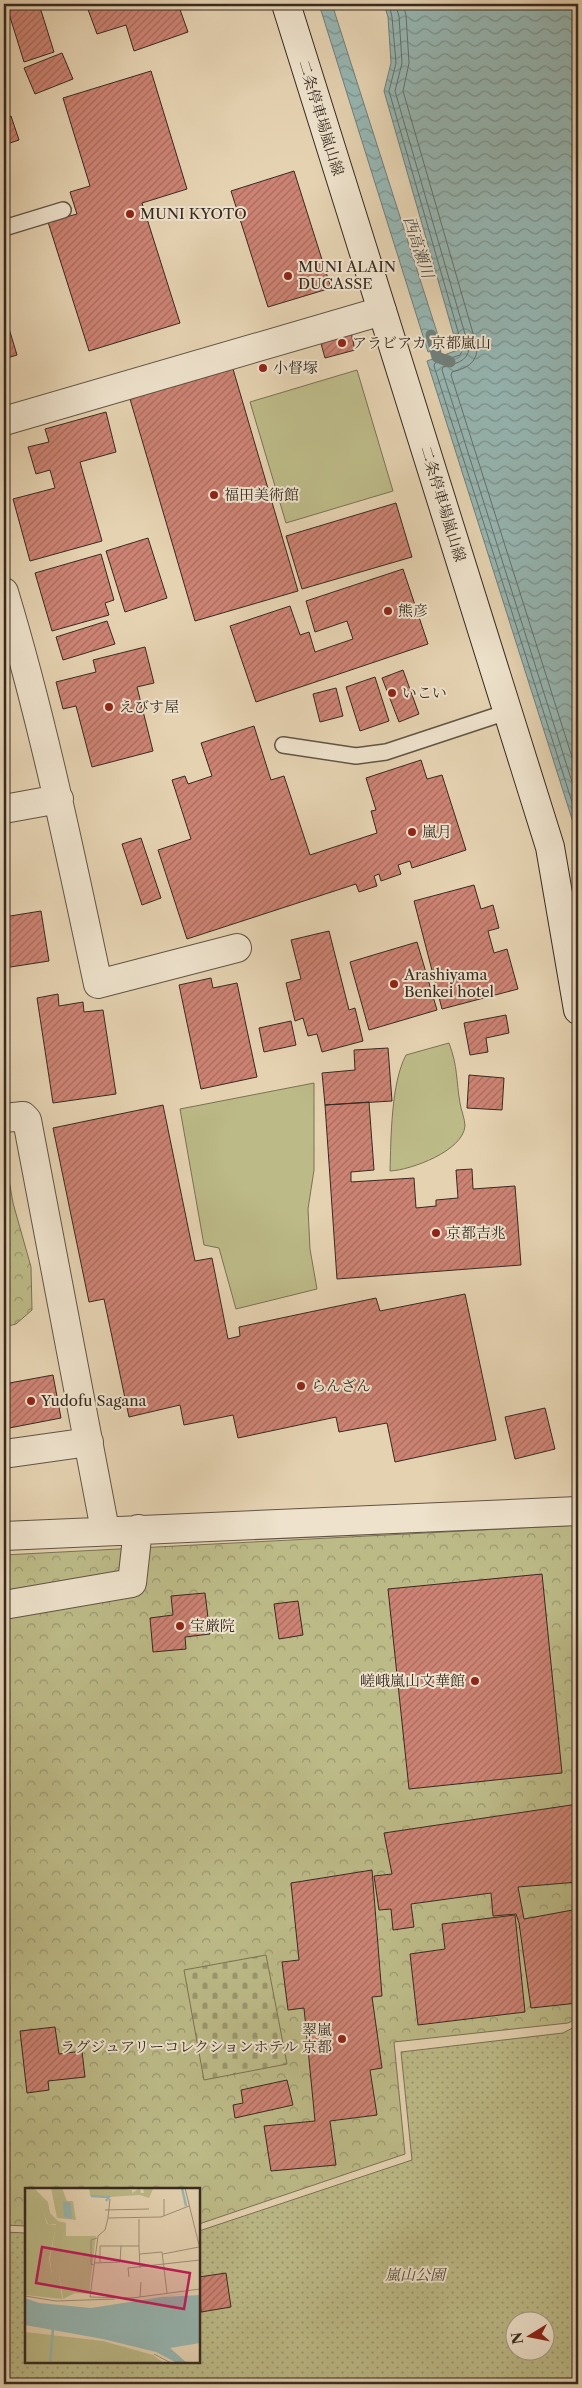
<svg xmlns="http://www.w3.org/2000/svg" width="582" height="2388" font-family="'Libre Caslon Text','Noto Serif JP',serif">
<defs>
<pattern id="grass-dots" width="8" height="8" patternUnits="userSpaceOnUse" patternTransform="scale(1.25)"><rect width="8" height="8" fill="#bcba87"/><path d="M2 2h.1M6 6h.1" fill="none" stroke="#9a976e" stroke-width="1.8" stroke-linecap="round"/></pattern>
<pattern id="forest-crowns" width="20" height="18" patternUnits="userSpaceOnUse" patternTransform="scale(1.25)"><rect width="20" height="18" fill="#bcba87"/><path d="M2 6a3 3 0 1 1 6 0M12 15a3 3 0 1 1 6 0" fill="none" stroke="#9a976e"/></pattern>
<pattern id="cemetery-stones" width="16" height="16" patternUnits="userSpaceOnUse" patternTransform="scale(1.25)"><rect width="16" height="16" fill="#bcba87"/><path d="M2 7V4a2 2 0 0 1 4 0v3zM10 15v-3a2 2 0 0 1 4 0v3z" fill="#9a976e"/></pattern>
<pattern id="water-waves" width="16" height="10" patternUnits="userSpaceOnUse" patternTransform="scale(1.25)"><rect width="16" height="10" fill="#96b6b2"/><path d="M0 5q4-4 8 0t8 0" fill="none" stroke="#7b9490"/></pattern>
<pattern id="building-hatch" width="6" height="6" patternUnits="userSpaceOnUse" patternTransform="scale(1.25)"><rect width="6" height="6" fill="#cd8373"/><path d="M-1 1l2-2M0 6l6-6M5 7l2-2" fill="none" stroke="#a76b5e"/></pattern>
</defs>
<rect width="100%" height="100%" fill="#e5d2b1"/>
<filter id="stains"><feTurbulence type="fractalNoise" baseFrequency=".004" numOctaves="4"/><feColorMatrix values="0 0 0 0 .2 0 0 0 0 .09 0 0 0 0 .02 0 0 0 .5 -.17"/></filter>
<radialGradient id="worn" r=".72"><stop offset=".6" stop-color="#630" stop-opacity="0"/><stop offset="1" stop-color="#630" stop-opacity=".3"/></radialGradient>
<!-- grass -->
<path fill="url(#grass-dots)" stroke="#7a7254" fill-rule="evenodd" d="M578 2025V2384H4V2232L26 2233V2362H199V2231L412 2160 401 2052 563 2033ZM514 2320H544V2350H514Z"/>
<!-- forest -->
<path fill="url(#forest-crowns)" stroke="#7a7254" d="M4 1168 8 1174 13 1203 31 1267 32 1310 16 1324 4 1327Z
M578 1525V2018L568 2023 394 2042 405 2154 199 2224V2189H26V2226L4 2225V1555Z"/>
<!-- cemetery -->
<path fill="url(#cemetery-stones)" stroke="#7a7254" d="M266 1955 287 2064 204 2080 184 1970Z"/>
<!-- garden -->
<path fill="#bcba87" stroke="#7a7254" d="M357 370 393 491 286 523 250 402Z
M449 1043C458 1067 456 1080 460 1103 461 1110 465 1119 465 1126 463 1151 411 1170 390 1171 391 1138 391 1083 406 1055Z
M314 1083V1170L308 1209 310 1249 317 1289 236 1309 219 1248 204 1245 180 1109Z"/>
<!-- water -->
<path fill="url(#water-waves)" stroke="#707e78" d="M319 4H332L442 348 428 352Z
M384 4H578V838L427 361 458 350 384 91 391 63 388 17Z"/>
<g fill="none" stroke-linecap="round" stroke-linejoin="round">
<!-- shore -->
<path stroke="#66706a" stroke-width="1" d="M389 4 392 17 396 63 389 91 463 349 460 355 435 363 434 366 578 821
M395 4 399 16 402 63 395 91 469 348C468 362 454 364 443 367L442 370 578 801
M403 4 406 15 409 63 403 91 477 347C477 364 466 368 452 372L451 375 578 776"/>
<!-- stream -->
<path stroke="#707e78" stroke-width="11" d="M431 335 437 357 450 362"/>
</g>
<!-- building -->
<path fill="url(#building-hatch)" stroke="#372a21" d="M6 4H39L54 52 24 62Z
M86 4H145L146 7 155 4H178L188 32 134 51 126 25 97 34Z
M62 53 73 79 35 94 24 68Z
M151 71 187 189 142 203 180 323 89 351 48 222 77 214 70 192 90 186 63 98Z
M11 116 19 140 4 145V119Z
M294 171 331 288 268 307 231 191Z
M4 312 17 355 4 359Z
M351 332 355 350 325 358 320 340Z
M233 369 298 591 195 621 130 399Z
M106 412 116 452 80 462 102 541 30 561 13 499 55 488 50 470 36 474 28 447 49 442 45 429Z
M396 503 412 557 302 589 286 536Z
M148 538 167 598 125 612 106 551Z
M101 554 114 600 105 603 109 615 52 631 35 573Z
M403 569 428 644 256 702 230 626 290 606 300 635 309 632 315 652 353 639 347 621 315 632 306 601Z
M107 621 115 644 63 660 56 637Z
M145 647 154 683 137 687 153 751 92 767 76 706 63 709 56 682 96 672 93 660Z
M403 670 419 714 399 722 382 678Z
M375 677 389 721 360 731 346 687Z
M4 682 8 698 4 699Z
M336 688 343 716 320 722 313 694Z
M254 726 271 780 284 776 310 855 377 833 371 811 376 810 366 778 421 760 427 779 442 775 466 850 412 868 410 861 398 865 401 874 381 881 379 874 374 876 377 886 359 892 356 884 187 939 158 850 191 839 172 780 185 776 188 784 212 776 201 743Z
M141 838 161 898 142 905 122 844Z
M474 885 481 909 493 905 499 928 488 931 494 953 507 949 518 989 442 1009 414 901Z
M41 911 49 961 4 968V917Z
M329 931 349 1010 355 1008 363 1041 322 1052 317 1034 308 1036 303 1018 295 1021 286 983 301 979 291 940Z
M417 942 437 1010 369 1030 350 962Z
M211 978 213 988 237 983 257 1077 201 1089 179 985Z
M58 994 59 1006 83 1002 84 1012 103 1010 116 1094 53 1103 37 998Z
M506 1015 509 1033 486 1038 488 1052 470 1055 464 1023Z
M291 1021 296 1045 264 1052 259 1028Z
M388 1048 392 1101 325 1105 322 1073 355 1070 354 1050Z
M469 1075 504 1078 502 1110 467 1108Z
M369 1102 374 1170 351 1172V1182L414 1178 416 1208 436 1206V1200L458 1198 456 1170 472 1169 473 1189 515 1186 521 1265 337 1279 325 1105Z
M163 1105 195 1261 212 1258 228 1339 240 1336 239 1327 376 1298 380 1311 465 1294 496 1440 395 1462 387 1423 339 1432 336 1417 238 1438 233 1415 184 1425 180 1405 129 1417 104 1299 89 1302 53 1128Z
M53 1375 61 1418 4 1429V1384Z
M545 1408 555 1449 515 1459 505 1417Z
M542 1574 562 1773 409 1789 388 1589Z
M205 1593 210 1634 185 1637 186 1649 153 1652 150 1618 173 1615 171 1596Z
M298 1601 303 1635 279 1639 274 1604Z
M578 1804V1882L518 1887 524 1919 578 1909V2003L531 2008 519 1923 516 1914 493 1916 491 1893 411 1904 414 1927 393 1930 391 1909 379 1910 374 1876 392 1874 384 1833Z
M372 1870 382 1996 372 1997 382 2068 370 2070 377 2115 330 2121 336 2165 271 2171 264 2126 315 2121 304 2008 288 2010 282 1962 299 1960 291 1883Z
M515 1915 525 2012 418 2025 410 1954 445 1949 442 1924Z
M55 2027 59 2054 82 2051 85 2077 48 2081 49 2090 27 2093 20 2031Z
M287 2080 293 2105 235 2118 233 2105 243 2103 241 2090Z
M226 2273 231 2307 201 2312 199 2277Z"/>
<g fill="none" stroke-linecap="round" stroke-linejoin="round">
<defs>
<path id="service" d="M4 228 63 210
M283 745 356 756 386 752 507 712"/>
<path id="minor" d="M4 421 382 311
M4 592C43 721 70 853 98 984L237 948
M4 809 59 799
M4 1118 23 1116 27 1120 105 1530
M4 1454 89 1442
M4 1536 578 1511
M4 1605 132 1583 138 1529"/>
<path id="secondary" d="M286 4 550 847 578 1010"/>
</defs>
<!-- service casing -->
<use href="#service" stroke="#625445" stroke-width="18"/>
<!-- minor casing -->
<use href="#minor" stroke="#625445" stroke-width="30"/>
<!-- secondary casing -->
<use href="#secondary" stroke="#372a21" stroke-width="30"/>
<!-- service -->
<use href="#service" stroke="#eee2cc" stroke-width="15"/>
<!-- minor -->
<use href="#minor" stroke="#eee2cc" stroke-width="28"/>
<!-- secondary -->
<use href="#secondary" stroke="#eee2cc" stroke-width="28"/>
</g>
<!-- markers -->
<g fill="#8f2418" stroke="#eee2cc" stroke-width="2">
<circle cx="130" cy="214" r="5"/>
<circle cx="288" cy="276" r="5"/>
<circle cx="342" cy="343" r="5"/>
<circle cx="263" cy="368" r="5"/>
<circle cx="214" cy="495" r="5"/>
<circle cx="388" cy="611" r="5"/>
<circle cx="392" cy="693" r="5"/>
<circle cx="109" cy="707" r="5"/>
<circle cx="412" cy="832" r="5"/>
<circle cx="394" cy="984" r="5"/>
<circle cx="436" cy="1233" r="5"/>
<circle cx="301" cy="1386" r="5"/>
<circle cx="31" cy="1401" r="5"/>
<circle cx="180" cy="1626" r="5"/>
<circle cx="475" cy="1681" r="5"/>
<circle cx="342" cy="2039" r="5"/>
</g>
<g text-anchor="middle" stroke-width="4" stroke-linejoin="round" paint-order="stroke">
<!-- street labels -->
<g font-size="15" fill="#372a21" stroke="#eee2cc">
<text transform="translate(321 118) rotate(73)" y="5">二条停車場嵐山線</text>
<text transform="translate(443 504) rotate(73)" y="5">二条停車場嵐山線</text>
</g>
<!-- poi labels -->
<g font-size="15" fill="#372a21" stroke="#eee2cc" text-anchor="start">
<text x="140" y="219">MUNI KYOTO</text>
<text x="298" y="272">MUNI ALAIN<tspan x="298" dy="17">DUCASSE</tspan></text>
<text x="352" y="348">アラビアカ 京都嵐山</text>
<text x="273" y="373">小督塚</text>
<text x="224" y="500">福田美術館</text>
<text x="398" y="616">熊彦</text>
<text x="402" y="698">いこい</text>
<text x="119" y="712">えびす屋</text>
<text x="422" y="837">嵐月</text>
<text x="404" y="980">Arashiyama<tspan x="404" dy="17">Benkei hotel</tspan></text>
<text x="446" y="1238">京都吉兆</text>
<text x="311" y="1391">らんざん</text>
<text x="41" y="1406">Yudofu Sagana</text>
<text x="190" y="1631">宝厳院</text>
<text x="465" y="1686" text-anchor="end">嵯峨嵐山文華館</text>
<text x="332" y="2035" text-anchor="end">翠嵐<tspan x="332" dy="17">ラグジュアリーコレクションホテル 京都</tspan></text>
</g>
<!-- park labels -->
<g font-size="15" font-style="italic" fill="#524735" stroke="#eee2cc">
<text x="415" y="2280">嵐山公園</text>
</g>
<!-- water labels -->
<g font-size="16" font-style="italic" fill="#4f4d45" stroke="#eee2cc">
<text transform="translate(419 247) rotate(72)" y="6">西高瀬川</text>
</g>
</g>
<!-- overview -->
<g transform="translate(25 2188)">
<rect width="175" height="175" fill="#e5d2b1"/>
<path d="M0 0H9L14 8 22 36 31 37 24 71 27 87H34L37 111 0 107Z" fill="#bcba87"/>
<path d="M9 0 23 14 25 25 33 33 41 35V48H71L64 106 50 105 38 111 34 87H27L25 71 31 36H23ZM64 0H84V9L65 8ZM0 13 8 18 20 48 14 58 8 55 0 60ZM0 144 78 153 128 167 139 175H0Z" fill="#bcba87"/>
<path d="M26 0H37L42 13H48L51 32 32 30ZM94 0 107 2V5L115 0 116 5H119L118 0 134 1H128L124 10 115 7 84 9V1Z" fill="#bcba87"/>
<path d="M38 13 46 15 47 31 39 29ZM175 103 138 109 175 107V155L145 160 162 175H152L131 164 78 151 0 137V110L14 115 66 120Z" fill="#96b6b2"/>
<path fill="none" stroke="#96b6b2" stroke-width="2.5" d="M157 0 161 18M66 8 84 9 81 13M25 175 28 141"/>
<path fill="none" stroke="#9f8f77" stroke-width="1" d="M160 0 175 61M85 11 83 30 136 29 164 18M139 11V28M80 22 124 21M114 58 115 80M115 66 137 64 142 105M138 66 174 59M69 75 95 74 96 58M75 75V58H114V31M69 77 66 76V52L72 50M104 89 103 80 175 72M0 108 31 113 90 111M65 109 73 48 80 42 83 30M65 109 107 110 175 101M115 109 116 94M129 166 146 175"/>
<path fill="#c2185b" fill-opacity="0.15" stroke="#c2185b" stroke-width="2.5" d="M17 59 165 85 159 121 11 95Z"/>
<rect width="175" height="175" fill="none" stroke="#372a21" stroke-width="2.5"/>
</g>
<!-- margin -->
<rect width="582" height="2388" fill="none" stroke="#e5d2b1" stroke-width="20"/>
<rect x="5" y="5" width="572" height="2378" fill="none" stroke="#372a21" stroke-width="2.5"/>
<rect x="10" y="10" width="562" height="2368" fill="none" stroke="#372a21"/>
<!-- north arrow -->
<g transform="translate(530 2336) rotate(260)"><circle r="24" fill="#eee2cc" stroke="#a59888"/>
<path d="M0-4L9 19L0 12L-9 19Z" fill="#8f2418"/>
<text y="-8" font-size="14" font-weight="bold" text-anchor="middle" fill="#372a21">N</text>
</g>
<rect width="100%" height="100%" filter="url(#stains)"/>
<rect width="100%" height="100%" fill="url(#worn)"/>
</svg>
